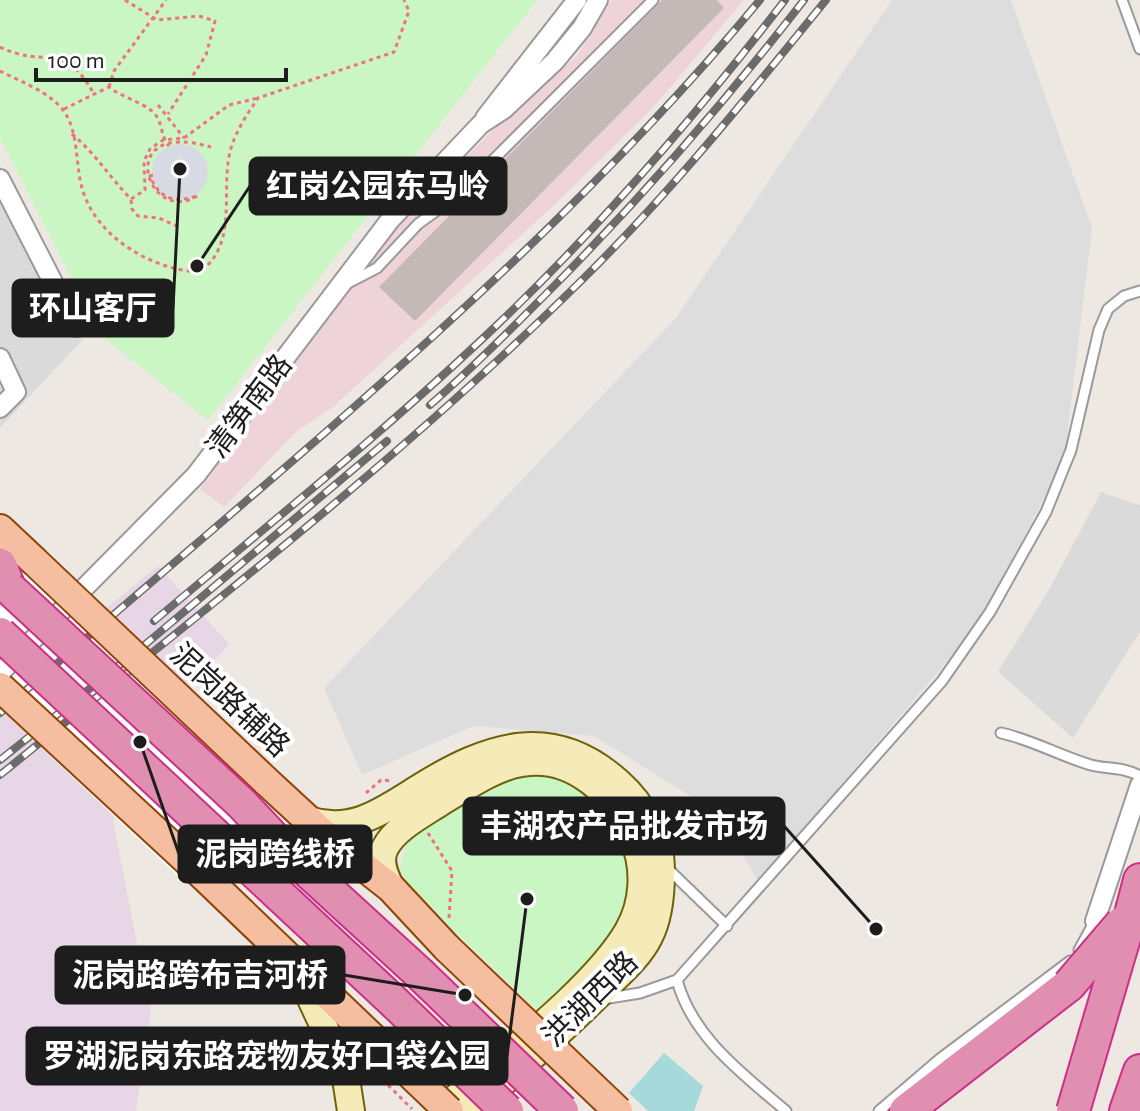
<svg xmlns="http://www.w3.org/2000/svg" width="1140" height="1111" font-family="'Alegreya Sans','Noto Sans SC',sans-serif">
<rect width="100%" height="100%" fill="#eee8e3"/>
<!-- residential -->
<path fill="#dbdada" d="M0 166 83 339 0 428Z
M1101 492 1140 505V632L1073 738 998 672 1051 586Z"/>
<!-- commercial -->
<path fill="#eed3d8" d="M611 0H744L651 110 551 208 333 407 297 431 224 507 200 489 392 231 500 123 577 56Z"/>
<!-- industrial -->
<path fill="#e6d6e6" d="M158 566 229 644 141 741 123 775 113 822 151 1014 136 1111H0V695Z"/>
<!-- park -->
<path fill="#c9f6c2" d="M0 0H537L208 420 100 335 0 138Z
M533 772 582 784 619 824 635 883 621 932 542 1015 409 888 400 869 406 843 433 821 494 783Z"/>
<!-- parking -->
<path fill="#ddd" d="M892 0H1011L1092 228 1064 461 975 629 758 881 718 813 594 736 473 726 362 775 324 688 675 319Z"/>
<!-- plaza -->
<path fill="#d8dae3" d="M152 172a28 28 0 1 1 56 0a28 28 0 1 1-56 0Z"/>
<!-- water -->
<path fill="#a6d9d9" d="M664 1053 703 1086 694 1111H648L629 1093Z"/>
<!-- pier -->
<path fill="#fff" d="M39 548 279 776 181 879 0 709V590Z"/>
<!-- building -->
<path fill="#c5b9b7" d="M662 0H717L724 8 415 321 379 287Z"/>
<g fill="none" stroke-linecap="round" stroke-linejoin="round">
<defs>
<path id="lane" d="M1122 0 1140 49
M348 283 377 268 418 224 458 195 653 0
M1001 733C1033 740 1060 756 1091 765 1110 770 1121 766 1140 776
M666 867 727 926
M1079 950 1095 921
M677 980C692 1037 743 1074 786 1111
M603 999 640 993 677 980 942 681 990 612 1046 512 1071 450 1099 330 1108 309 1124 296 1140 291
M879 1111 941 1058 1070 961"/>
<path id="street" d="M485 118 577 0
M0 179 76 327
M0 358 16 392 0 408
M0 673 196 475 390 220 481 124 504 109 555 61 582 28 598 0
M1095 921 1140 785"/>
<path id="secondary" d="M308 820C353 834 382 811 419 788 488 745 552 723 618 782 643 804 662 838 661 872 661 893 659 918 649 937 639 957 621 972 605 988 563 1031 516 1070 471 1111
M391 888C385 876 378 861 385 848 395 828 423 814 441 802 465 788 494 767 522 763 573 754 615 795 633 838 646 868 644 903 628 931 593 991 495 1063 441 1111
M298 971 345 1072 351 1111"/>
<path id="primary" d="M0 529 33 560
M266 781 330 840 391 888 447 948
M190 863 357 1023"/>
<path id="highway" d="M0 565 9 588
M241 803 289 854 419 973
M215 835 394 1002
M1133 907 1140 880
M906 1111 1069 985
M1126 1111 1140 1071"/>
</defs>
<!-- lane casing -->
<use href="#lane" stroke="#9a9a9a" stroke-width="13"/>
<!-- street casing -->
<use href="#street" stroke="#9a9a9a" stroke-width="22"/>
<!-- secondary casing -->
<use href="#secondary" stroke="#6d620b" stroke-width="30"/>
<!-- primary casing -->
<use href="#primary" stroke="#8d4409" stroke-width="32"/>
<!-- highway casing -->
<use href="#highway" stroke="#ce2e88" stroke-width="36"/>
<!-- path -->
<path stroke="#f17180" stroke-width="3" stroke-dasharray="4 4" stroke-linecap="butt" d="M125 0 157 20 199 16 215 21 206 55 168 114
M0 47C47 70 62 38 94 94
M0 71C21 82 48 91 63 110 79 131 75 163 82 188 95 236 151 270 200 272 240 242 219 190 231 148 237 129 248 113 258 98L394 52 409 11 404 0
M109 87 114 71 166 0
M158 105 184 138
M64 109 109 87C122 98 150 104 157 117 163 127 161 137 169 146
M72 134C96 154 110 178 131 199L145 190 144 161 150 149 163 140 184 138 229 105 258 98
M153 175 150 176C160 200 175 203 197 196
M131 200 132 209 138 216 159 218 179 227
M366 793 381 780 393 781
M428 833 452 871 449 918
M388 1085 412 1109"/>
<!-- lane -->
<use href="#lane" stroke="#fff" stroke-width="9"/>
<!-- street -->
<use href="#street" stroke="#fff" stroke-width="18"/>
<!-- secondary -->
<use href="#secondary" stroke="#f5ebb9" stroke-width="26"/>
<!-- primary -->
<use href="#primary" stroke="#f6bea0" stroke-width="28"/>
<!-- highway -->
<use href="#highway" stroke="#e18fb0" stroke-width="32"/>
<defs>
<path id="rail" d="M430 405C473 368 513 327 553 287 643 196 726 101 804 0
M154 621C269 524 388 429 497 325 602 225 697 114 785 0
M0 713C261 484 538 268 760 0
M0 760 147 643 387 441
M0 775C198 615 402 458 584 278 671 192 749 95 826 0"/>
</defs>
<!-- rail casing -->
<use href="#rail" stroke="#6b6b6b" stroke-width="8"/>
<!-- rail -->
<use href="#rail" stroke="#fff" stroke-width="5" stroke-dasharray="15" stroke-linecap="butt"/>
<defs>
<path id="primary-bridge" d="M33 560 266 781
M0 687 190 863
M447 948 618 1111
M357 1023 449 1111"/>
<path id="highway-bridge" d="M9 588 241 803
M0 634 215 835
M419 973 562 1111
M1069 985 1122 923
M394 1002 507 1111
M1073 1111 1133 907"/>
</defs>
<!-- primary-bridge casing -->
<use href="#primary-bridge" stroke="#8d4409" stroke-width="32" stroke-linecap="butt"/>
<!-- highway-bridge casing -->
<use href="#highway-bridge" stroke="#ce2e88" stroke-width="36" stroke-linecap="butt"/>
<!-- path-bridge -->
<path stroke="#f17180" stroke-width="3" stroke-dasharray="4 4" stroke-linecap="butt" d="M197 196C148 227 111 118 211 147"/>
<!-- primary-bridge -->
<use href="#primary-bridge" stroke="#f6bea0" stroke-width="28"/>
<!-- highway-bridge -->
<use href="#highway-bridge" stroke="#e18fb0" stroke-width="32"/>
</g>
<g text-anchor="middle" stroke-width="8" stroke-linejoin="round" paint-order="stroke">
<!-- street labels -->
<g font-size="30" fill="#1d1d1d" stroke="#fff">
<text transform="translate(249 406) rotate(-53)" y="10">清笋南路</text>
<text transform="translate(230 700) rotate(43)" y="10">泥岗路辅路</text>
<text transform="translate(590 999) rotate(-45)" y="10">洪湖西路</text>
</g>
</g>
<!-- callouts -->
<path fill="none" stroke="#1d1d1d" stroke-width="3" d="M197 266L250 186M180 169L173 308M876 929L784 826M140 742L179 854M465 995L344 975M527 899L507 1056"/>
<g fill="#1d1d1d" stroke="#fff" stroke-width="3">
<circle cx="197" cy="266" r="8"/>
<circle cx="180" cy="169" r="8"/>
<circle cx="876" cy="929" r="8"/>
<circle cx="140" cy="742" r="8"/>
<circle cx="465" cy="995" r="8"/>
<circle cx="527" cy="899" r="8"/>
</g>
<g fill="#1d1d1d" stroke="#1d1d1d" stroke-width="3">
<rect x="250" y="158" width="256" height="56" rx="8"/>
<rect x="13" y="280" width="160" height="56" rx="8"/>
<rect x="464" y="798" width="320" height="56" rx="8"/>
<rect x="179" y="826" width="192" height="56" rx="8"/>
<rect x="56" y="947" width="288" height="56" rx="8"/>
<rect x="27" y="1028" width="480" height="56" rx="8"/>
</g>
<g font-size="32" text-anchor="middle" font-weight="bold" fill="#fff">
<text x="378" y="197">红岗公园东马岭</text>
<text x="93" y="319">环山客厅</text>
<text x="624" y="837">丰湖农产品批发市场</text>
<text x="275" y="865">泥岗跨线桥</text>
<text x="200" y="986">泥岗路跨布吉河桥</text>
<text x="267" y="1067">罗湖泥岗东路宠物友好口袋公园</text>
</g>
<!-- scale -->
<path d="M36 68v12h250v-12" fill="none" stroke="#1d1d1d" stroke-width="4"/>
<text x="48" y="68" font-size="24" fill="#1d1d1d" stroke="#ffffff" stroke-width="6" paint-order="stroke">100 m</text>
</svg>
